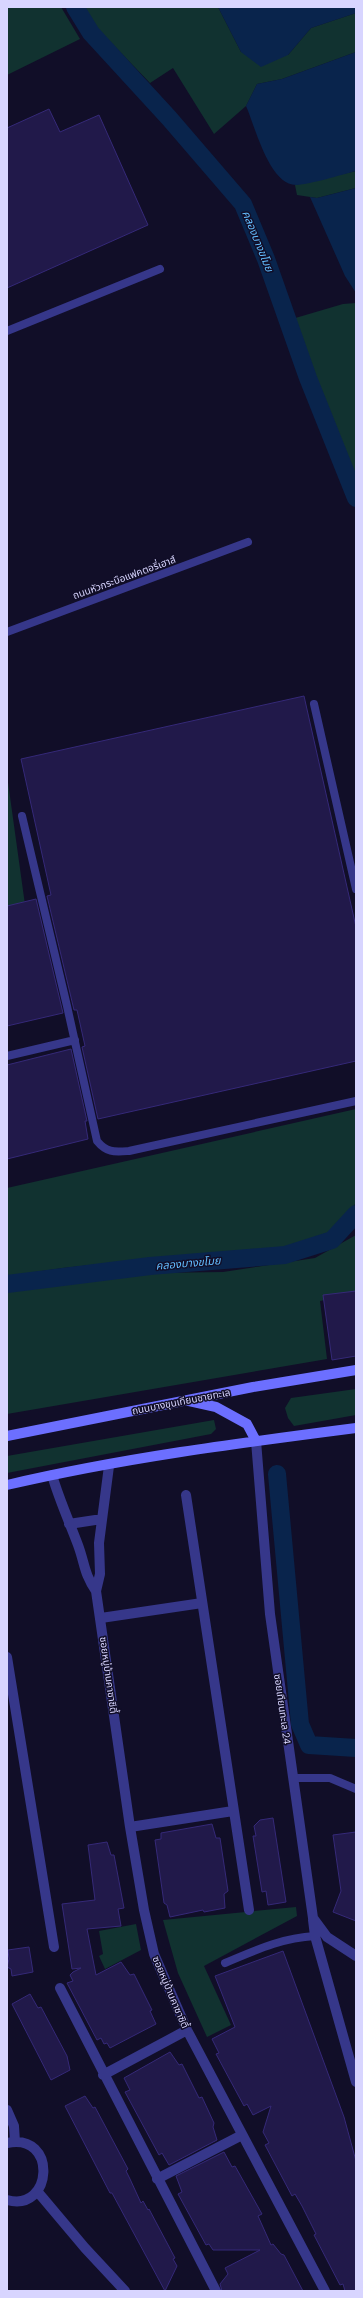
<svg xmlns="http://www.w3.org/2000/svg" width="363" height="2298" font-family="'DM Sans','Noto Sans Thai',sans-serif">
<rect width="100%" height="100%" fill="#110e28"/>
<!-- green -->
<path fill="#113230" d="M7 7H61L80 39 7 75Z
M84 7H218L241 52 288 55 311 28 356 13V52L282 79 257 84 246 106 214 134 173 68 150 83 99 30Z
M356 171V188L317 198 297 195 295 185Z
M356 303V480L292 319 343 304Z
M7 775 26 912 7 915Z
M356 1109V1203L330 1234 288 1248 178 1256 63 1268 7 1276V1188Z
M356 1235V1294L320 1301 327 1359 7 1414V1291L154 1273 223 1272 315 1258Z
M356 1389V1415L294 1426 288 1418 285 1408 291 1398Z
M214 1420 216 1429 211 1434 7 1473V1456Z
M296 1907 297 1916 204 1966 231 2025 207 2037 178 1973 163 1920Z
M136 1924 141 1950 105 1969 99 1956 103 1954 99 1931Z"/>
<!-- water -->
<path fill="#09244c" d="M218 7H356V13L311 28 288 55 261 67 241 52Z
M356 52V171C340 175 312 184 296 185 269 185 255 126 246 106L257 84 282 79Z
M356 188V293L345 276 310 197 317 198Z"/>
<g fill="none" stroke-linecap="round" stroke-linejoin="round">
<!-- canal -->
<path stroke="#09244c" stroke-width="18" d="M75 7 91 33 169 118 243 204 266 259 308 378 356 498
M7 1284 150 1266 285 1255 332 1240 356 1214
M277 1474 300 1724 309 1745 356 1748"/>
</g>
<!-- building -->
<path fill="#21194a" stroke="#352978" d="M49 109 60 132 99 115 148 225 7 288V128Z
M304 696 356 927V1061L98 1119 82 1047 85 1046 77 1010H74L47 896 51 895 21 759Z
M36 899 63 1013 7 1026V906Z
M71 1049 87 1121H85L88 1139 7 1159V1065Z
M356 1291V1356L332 1360 323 1295Z
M273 1818 286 1902 268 1905 266 1891 262 1892 253 1836H256L254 1826 260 1820Z
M212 1824 216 1838H220L228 1891 224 1894 225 1908 204 1912 203 1910 170 1917 167 1905 164 1903 155 1840 161 1839V1833Z
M356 1832V1921L333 1912 341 1891 333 1835Z
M107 1842 111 1855H114L124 1908 118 1909 121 1926 87 1929 96 1975 121 1962 130 1975 134 1974 152 2010 150 2011 156 2024 110 2048 107 2043 104 2044 101 2038 97 2040 67 1983 73 1981 70 1975 73 1972 81 1968 72 1969 62 1904 95 1900 88 1845Z
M29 1947 33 1972 12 1976 11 1969 7 1967 9 1959 8 1950Z
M283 1951 344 2117 356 2161V2291H345L343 2284 340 2285 314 2235 316 2234 302 2206 295 2194 292 2196 265 2145 269 2143 263 2132 271 2106 253 2115 247 2104 244 2106 216 2054 219 2053 212 2039 235 2027 215 1976Z
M30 1994 38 2008 41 2007 67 2056 70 2070 51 2080 12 2004Z
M170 2052 179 2065 182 2064 199 2098 202 2097 214 2123 213 2127 217 2140 169 2165 162 2153 159 2155 125 2092 130 2090 124 2078Z
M85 2096 93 2108 95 2107 128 2169 126 2171 130 2179 141 2203 143 2201 148 2210 149 2209 175 2258 173 2259 177 2266 165 2291 112 2193H110L65 2106Z
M224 2152 232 2167 235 2166 262 2214 258 2216 271 2245 273 2244 281 2254 284 2255 303 2291H222L220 2284 228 2274 225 2268 260 2250H213L209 2244 206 2245 178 2194 182 2192 176 2176Z"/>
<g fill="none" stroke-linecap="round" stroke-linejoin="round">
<!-- service -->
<path stroke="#36378a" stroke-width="8" d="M7 331 160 269
M7 632 248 542
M314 704 356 889
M22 816 67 1006 97 1141C107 1153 114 1152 129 1151L356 1101
M7 1056 75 1040
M293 1778H330L356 1789
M225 1963C256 1950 281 1938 315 1936"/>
<!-- minor -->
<path stroke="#36378a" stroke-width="10" d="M256 1441 270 1614 313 1918 327 1937 356 1956
M52 1475C59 1499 69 1521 78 1545 85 1564 84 1574 96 1591L130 1827 144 1910 154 1954 187 2030 325 2291
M186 1495 249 1910
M69 1524 102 1519
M96 1591 100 1574 99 1543 109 1466
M101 1618 202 1603
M7 1657 54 1947
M130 1827 233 1811
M313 1920 315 1936 356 2082
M60 1988 216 2291
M103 2075 187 2030
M7 2110 14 2126 15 2142
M7 2143C58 2132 53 2213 7 2200
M157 2179 242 2135
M37 2191 85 2248 125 2291"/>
<!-- secondary -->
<path stroke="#6c6fff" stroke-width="10" d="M189 1401 216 1407 247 1424 256 1441
M7 1436 253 1387 356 1370
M7 1485C122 1458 239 1443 356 1428"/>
</g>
<g text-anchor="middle" stroke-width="3" stroke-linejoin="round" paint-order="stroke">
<!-- street labels -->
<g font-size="10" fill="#d8d5ff" stroke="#110e28">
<text transform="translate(124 577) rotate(-20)" y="4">ถนนหัวกระบือแฟคตอรี่เฮาส์</text>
<text transform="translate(181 1401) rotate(-11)" y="4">ถนนบางขุนเทียนชายทะเล</text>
<text transform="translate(109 1675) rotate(82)" y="4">ซอยหมู่บ้านคาซาซิตี้</text>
<text transform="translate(283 1709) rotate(82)" y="4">ซอยเทียนทะเล 24</text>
<text transform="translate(171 1992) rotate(67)" y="4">ซอยหมู่บ้านคาซาซิตี้</text>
</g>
<!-- water labels -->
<g font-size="11" font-style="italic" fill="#63beff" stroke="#110e28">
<text transform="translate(258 241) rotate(68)" y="4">คลองบางขโมย</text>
<text transform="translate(188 1263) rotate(-5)" y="4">คลองบางขโมย</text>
</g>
</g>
<!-- border -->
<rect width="363" height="2298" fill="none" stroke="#d8d5ff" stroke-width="16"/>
</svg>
